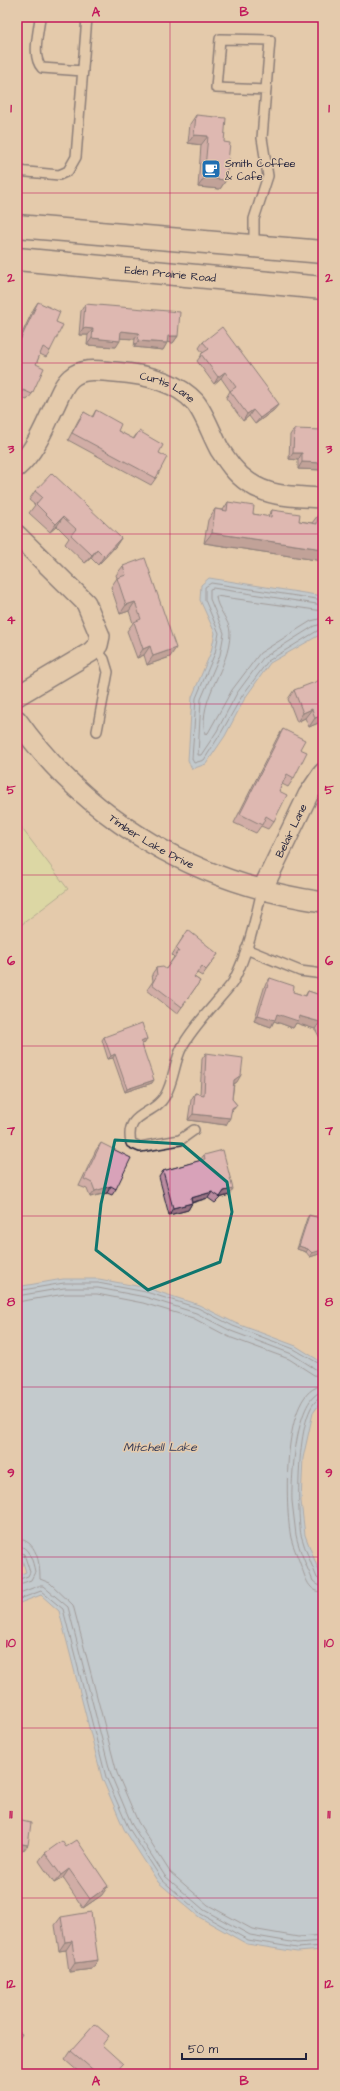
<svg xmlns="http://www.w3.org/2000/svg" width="340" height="2091" font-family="'Architects Daughter',sans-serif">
<rect width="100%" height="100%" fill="#e4caac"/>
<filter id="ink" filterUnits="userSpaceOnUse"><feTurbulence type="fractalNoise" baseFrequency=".025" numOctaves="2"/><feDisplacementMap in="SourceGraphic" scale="8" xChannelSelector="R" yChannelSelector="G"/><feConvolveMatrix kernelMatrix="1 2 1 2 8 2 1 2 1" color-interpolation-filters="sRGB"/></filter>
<g filter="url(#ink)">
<!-- green -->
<path fill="#d2e79c" stroke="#7a846c" d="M17 822 68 889 17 928Z"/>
<!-- water -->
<path fill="#9bc9f6" stroke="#6b86ab" d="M209 578 323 596V633L270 663 245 698 225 736 206 764 192 769 188 760 192 697 211 652 215 633 200 600 201 585Z
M63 1279H99L147 1288 199 1305 235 1323 296 1346 323 1363V1399L313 1413 303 1458 301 1501 305 1535 323 1582V1950L297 1952 247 1944 199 1917 158 1882 124 1829 102 1778 59 1611 41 1595 17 1604V1576L26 1572 21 1556 17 1552V1287Z"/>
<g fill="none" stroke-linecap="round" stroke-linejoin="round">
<!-- shore -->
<path stroke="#526586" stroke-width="1" d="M323 600 211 583 205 587V600L219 633 215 653 196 698 192 759 194 763 204 760 221 733 242 696 268 661 317 631 323 629
M323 605 213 588 210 589V599L224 633 220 655 201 699 198 755H201L217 731 237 693 263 658 314 626 323 624
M323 611 216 596C216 608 230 620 230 633 230 669 198 696 205 734L208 733 232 690 260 653 311 621 323 618
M17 1291 64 1283H98L146 1292 198 1308 233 1326 294 1349 323 1366
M17 1296 64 1288H98L145 1297 196 1313 231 1331 292 1354 317 1370 323 1371
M17 1302 65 1294H97L143 1303 193 1318 229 1337 289 1359 314 1375 323 1377
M323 1386C281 1387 285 1509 291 1538 293 1547 298 1557 301 1566 306 1578 308 1592 323 1592
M323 1392C296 1393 291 1480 292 1501 293 1512 295 1524 296 1535 299 1550 307 1567 313 1581L318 1585 323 1586
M323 1397C295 1400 297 1514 301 1535 305 1550 312 1565 317 1578L323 1581
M17 1539C37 1539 40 1564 40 1579L50 1583 73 1605 117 1773 138 1822 170 1872 208 1905 252 1929 298 1937 323 1935
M17 1545C29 1546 33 1561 35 1572L31 1580 17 1585
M17 1550 24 1554 30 1572 28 1576 17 1580
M17 1594 38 1586H43L68 1607 111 1775 132 1825 165 1876 204 1910 250 1935 297 1943 323 1941
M17 1600 41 1591 63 1609 106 1777 128 1827 162 1880 201 1914 248 1940 297 1948 323 1946"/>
<defs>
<path id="service" d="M40 17C39 31 31 57 42 68L83 71
M17 171 59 175 68 171 76 157 87 17
M254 245V219L268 176 262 138 270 40 220 39 216 88 266 90
M95 648 104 659 108 672 97 731
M246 949 300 971 323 974
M194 1130 180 1140 140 1147 131 1143C124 1112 154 1116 165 1096 174 1081 174 1062 182 1047 191 1030 207 1013 219 999 223 994 229 988 233 982 248 953 255 921 262 890"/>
<g id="minor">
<path id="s1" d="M17 467C36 451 45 425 56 403 60 394 64 384 71 378 83 367 100 371 115 372 143 374 175 380 195 402 205 414 212 436 220 450 228 462 236 474 248 482 270 498 296 496 323 498"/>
<path d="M17 535 86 603 100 636 98 645 91 652 17 696"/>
<path id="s2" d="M17 720C90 823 198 884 323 902"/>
<path id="s3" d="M262 890 308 795 323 773"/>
</g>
<g id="secondary">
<path d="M17 226 323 252"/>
<path id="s4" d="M17 259 323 288"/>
</g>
</defs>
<!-- service casing -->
<use href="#service" stroke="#22223b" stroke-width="12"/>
<!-- minor casing -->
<use href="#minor" stroke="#22223b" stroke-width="22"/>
<!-- secondary casing -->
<use href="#secondary" stroke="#22223b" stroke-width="25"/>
<!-- service -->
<use href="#service" stroke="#e4caac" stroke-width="9"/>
<!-- minor -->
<use href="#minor" stroke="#e4caac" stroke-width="19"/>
<!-- secondary -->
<use href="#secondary" stroke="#e4caac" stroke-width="22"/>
</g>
<!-- wall -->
<path fill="#ba8b9f" stroke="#22223b" d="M196 115 224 142 226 180 220 189 198 187 201 145 188 143 190 124Z
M38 302 56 322 50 351 46 357 40 354 36 364 32 394 27 400 20 397 17 402V344L34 308Z
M85 304 178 336 173 343 167 342 163 350 134 347 135 339 120 338 116 347 87 345 88 335H79L81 311Z
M203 342 274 410 255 424 249 416 243 421 226 398 230 391 221 378 214 384 197 361 203 353 199 348Z
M96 410 118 431 133 439 139 431 159 453 156 478 151 485 68 440 79 419 84 412 92 417Z
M294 429 323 470 298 469V460L289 459 290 435Z
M35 491 121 538 115 547 98 565 91 558 85 563 65 544 69 538 57 526 50 532 29 513 35 505 29 500Z
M228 502 253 514 267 517 272 510 299 521 312 523 318 515H323V561L204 543 208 520 215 509 223 510Z
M123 566 170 657 147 665 144 655 137 658 127 631 133 623 129 611 120 614 111 587 117 578 116 575Z
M294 690 323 721 309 727 305 718 297 722 288 699Z
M283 729 294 778 288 787 282 784 279 791 274 821 268 829 261 826 256 833 234 823 277 738Z
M183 937 218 954 202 976 197 973 194 977 200 981 177 1014 147 990 153 981 152 974 156 968 166 969 174 957 172 955Z
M270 978 293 992 305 996 308 991 323 996V1037L320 1038 315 1029 296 1023 293 1028 274 1021 271 1027 254 1021 265 985Z
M104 1037 145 1043 142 1044 152 1083 125 1092 113 1058 108 1059 102 1040Z
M206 1053 237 1082 234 1084 232 1099 237 1105 231 1112 226 1125 188 1120 191 1100 195 1093 200 1094 202 1059Z
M101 1143 116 1189 112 1195 107 1193 90 1197 87 1189 79 1186 96 1150Z
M204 1155 229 1195 220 1198 215 1203 208 1198 192 1203 188 1210 169 1215 159 1177 163 1171 199 1161Z
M323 1164V1171L320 1169Z
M309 1215 321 1251 319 1254 310 1257 306 1252 297 1249 307 1218Z
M66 1847 102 1895 83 1908 63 1878 54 1883 39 1861 45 1853Z
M61 1917 98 1960 92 1969 69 1972 66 1950 59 1951 55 1925Z
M103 2046 116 2074H81L65 2060 71 2051Z"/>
<!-- shaded-wall -->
<path fill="#977182" stroke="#22223b" d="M194 135 208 136 201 145 188 143Z
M204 178 226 180 220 189 198 187Z
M83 328 93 329 88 335H79Z
M121 331 139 333 135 339 116 338Z
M168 336H178L173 343 163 342Z
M92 338 120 341 116 347 87 345Z
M138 341 167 343 163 350 134 347Z
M225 372 221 378 214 384 218 377Z
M279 404 274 410 255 424 260 418Z
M253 410 249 416 243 421 247 414Z
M293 453H302L298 460 289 459Z
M302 462 323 463V470L298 469Z
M63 517 57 526 50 532 56 524Z
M212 533 323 549V561L204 543Z
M121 538 115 547 98 565 104 556Z
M97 549 91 558 85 563 92 555Z
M135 602 129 611 120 614 126 605Z
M150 646 144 655 137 658 143 649Z
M176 648 170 657 147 665 153 656Z
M312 709 305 718 297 722 303 713Z
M323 715V721L309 727 315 718Z
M277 1014 299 1016 320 1022 315 1029 296 1023 293 1028 274 1021 271 1027 254 1021 258 1015Z
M323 1033V1037L320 1038Z
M147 1039 145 1043 138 1045 141 1042Z
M115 1054 113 1058 108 1059 111 1056Z
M241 1075 237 1082 230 1086 234 1080Z
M154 1080 152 1083 125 1092 127 1089Z
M237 1105 232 1111 227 1115 232 1108Z
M193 1114 230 1118 226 1125 188 1120Z
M111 1186 107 1193 90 1197 95 1191Z
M233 1189 229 1195 219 1198 224 1191Z
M212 1192 208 1198 186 1204 191 1198Z
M192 1203 188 1210 169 1215 173 1208Z
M299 1246 308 1249 306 1252 297 1249Z
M322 1247H323V1251H321L319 1254 310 1257 312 1253Z
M17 1843 28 1845 23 1851 17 1850Z
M69 1869 63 1878 54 1883 61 1875Z
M108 1886 102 1895 83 1908 90 1899Z
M72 1941 66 1950 59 1951 65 1942Z
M98 1960 92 1969 69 1972 75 1963Z"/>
<!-- building -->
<path fill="#d8a2b9" stroke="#22223b" d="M196 115 226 118 224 142 230 143 226 180 204 178 208 136 194 135Z
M38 302 60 312 56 322 63 325 50 351 43 347 36 364 44 368 32 394 23 390 19 398 17 397V347Z
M85 304 180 312 178 336H168L167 343 138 341 139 333 121 331 120 341 92 338 93 329 83 328Z
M222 327 279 404 260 418 253 410 247 414 230 391 236 387 225 372 218 377 201 354 209 349 203 342Z
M96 410 121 424 118 431 134 439 139 431 163 445 159 453 167 457 156 478 72 433 84 412 93 417Z
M294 429 323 430V463L302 462V453H293Z
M52 473 121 538 104 556 97 549 92 555 71 535 76 529 63 517 56 524 36 504 42 497 35 491Z
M228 502 254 506 253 514 271 517 272 510 300 514 299 521 317 524 318 515H323V549L212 533 215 509 227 511Z
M145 558 176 648 153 656 150 646 143 649 134 622 141 619 135 602 126 605 117 578 126 575 123 566Z
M323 679V715L315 718 312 709 303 713 294 690Z
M283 729 305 740 300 749 307 752 294 778 287 774 279 791 287 795 274 821 266 816 262 825 240 814Z
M188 930 218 954 206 970 202 966 194 977 200 981 182 1007 152 984 157 975 156 968 163 967 166 969 179 951 176 948Z
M270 978 294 986 293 992 306 996 308 991 323 996V1030L320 1022 299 1016 298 1021 277 1014 275 1020 258 1015Z
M142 1023 147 1039 141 1042 154 1080 127 1089 115 1054 111 1056 104 1037Z
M206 1053 243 1058 241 1075 234 1080 232 1099 237 1105 232 1108 230 1118 193 1114 195 1093 204 1095Z
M101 1143 131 1158 116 1189 111 1186 95 1191 92 1183 84 1179Z
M223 1150 233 1189 224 1191 220 1197 212 1192 191 1198 192 1203 173 1208 163 1171 205 1159 204 1155Z
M309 1215 323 1219V1247H322V1250L312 1253 308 1249 299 1246Z
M17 1820 31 1823 28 1845 17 1843Z
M77 1840 108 1886 90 1899 69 1869 61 1875 45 1853 62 1841 66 1847Z
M91 1912 98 1960 75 1963 72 1941 65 1942 61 1917Z
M95 2024 109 2036 102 2045 123 2064 114 2074H98L71 2051Z
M17 2031 22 2034 17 2042Z"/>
</g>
<!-- marked area -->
<path d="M0 0H340V2091H0ZM115 1140 182 1144 227 1182 232 1212 220 1262 148 1290 96 1250 101 1204Z" fill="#e4caac" fill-opacity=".55" fill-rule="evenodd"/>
<path fill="none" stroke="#0f766e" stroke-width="3" stroke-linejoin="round" d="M115 1140 182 1144 227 1182 232 1212 220 1262 148 1290 96 1250 101 1204Z"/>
<!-- grid -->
<path fill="none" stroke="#c2185b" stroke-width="1" stroke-opacity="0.55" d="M170 17V2074M17 193H323M17 363H323M17 534H323M17 704H323M17 875H323M17 1046H323M17 1216H323M17 1387H323M17 1557H323M17 1728H323M17 1898H323"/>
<!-- icons -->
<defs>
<symbol id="cafe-square" viewBox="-11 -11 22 22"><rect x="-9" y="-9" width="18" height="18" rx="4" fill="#1f6fb2" stroke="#e4caac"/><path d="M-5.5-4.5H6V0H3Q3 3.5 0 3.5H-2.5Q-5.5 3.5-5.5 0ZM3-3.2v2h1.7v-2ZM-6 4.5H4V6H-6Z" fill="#fff"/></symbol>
</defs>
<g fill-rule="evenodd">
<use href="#cafe-square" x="200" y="158" width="22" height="22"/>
</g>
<g text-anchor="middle" stroke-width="3" stroke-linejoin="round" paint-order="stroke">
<!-- poi labels -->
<g font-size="11" fill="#22223b" stroke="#e4caac" text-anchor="start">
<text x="225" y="167">Smith Coffee<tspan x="225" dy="13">&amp; Cafe</tspan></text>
</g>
<!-- street labels -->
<g font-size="11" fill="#22223b" stroke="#e4caac">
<text dy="4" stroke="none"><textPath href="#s4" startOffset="154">Eden Prairie Road</textPath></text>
<text dy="4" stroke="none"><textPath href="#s1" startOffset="206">Curtis Lane</textPath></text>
<text dy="4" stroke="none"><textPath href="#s3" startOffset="66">Belair Lane</textPath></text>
<text dy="4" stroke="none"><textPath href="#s2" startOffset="183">Timber Lake Drive</textPath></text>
</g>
<!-- water labels -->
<g font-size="12" font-style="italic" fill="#343b57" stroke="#e4caac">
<text x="160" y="1451">Mitchell Lake</text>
</g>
</g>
<!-- margin -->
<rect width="340" height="2091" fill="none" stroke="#e4caac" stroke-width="44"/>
<!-- scale -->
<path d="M182 2053v6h124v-6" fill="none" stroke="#22223b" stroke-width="2"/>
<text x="188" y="2053" font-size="12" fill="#22223b" stroke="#e4caac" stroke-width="3" paint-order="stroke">50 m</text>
<rect x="22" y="22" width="296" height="2047" fill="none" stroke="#c2185b" stroke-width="1.5"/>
<g font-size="13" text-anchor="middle" font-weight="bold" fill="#c2185b">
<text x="96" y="16">A</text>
<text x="244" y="16">B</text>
<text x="11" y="112">1</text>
<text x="329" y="112">1</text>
<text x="11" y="282">2</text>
<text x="329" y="282">2</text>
<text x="11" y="453">3</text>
<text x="329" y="453">3</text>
<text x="11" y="624">4</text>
<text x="329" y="624">4</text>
<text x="11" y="794">5</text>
<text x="329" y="794">5</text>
<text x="11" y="965">6</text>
<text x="329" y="965">6</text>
<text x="11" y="1135">7</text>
<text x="329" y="1135">7</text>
<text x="11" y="1306">8</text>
<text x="329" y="1306">8</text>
<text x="11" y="1477">9</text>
<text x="329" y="1477">9</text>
<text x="11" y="1647">10</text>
<text x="329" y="1647">10</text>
<text x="11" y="1818">11</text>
<text x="329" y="1818">11</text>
<text x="11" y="1988">12</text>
<text x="329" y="1988">12</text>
<text x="96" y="2085">A</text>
<text x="244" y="2085">B</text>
</g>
</svg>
